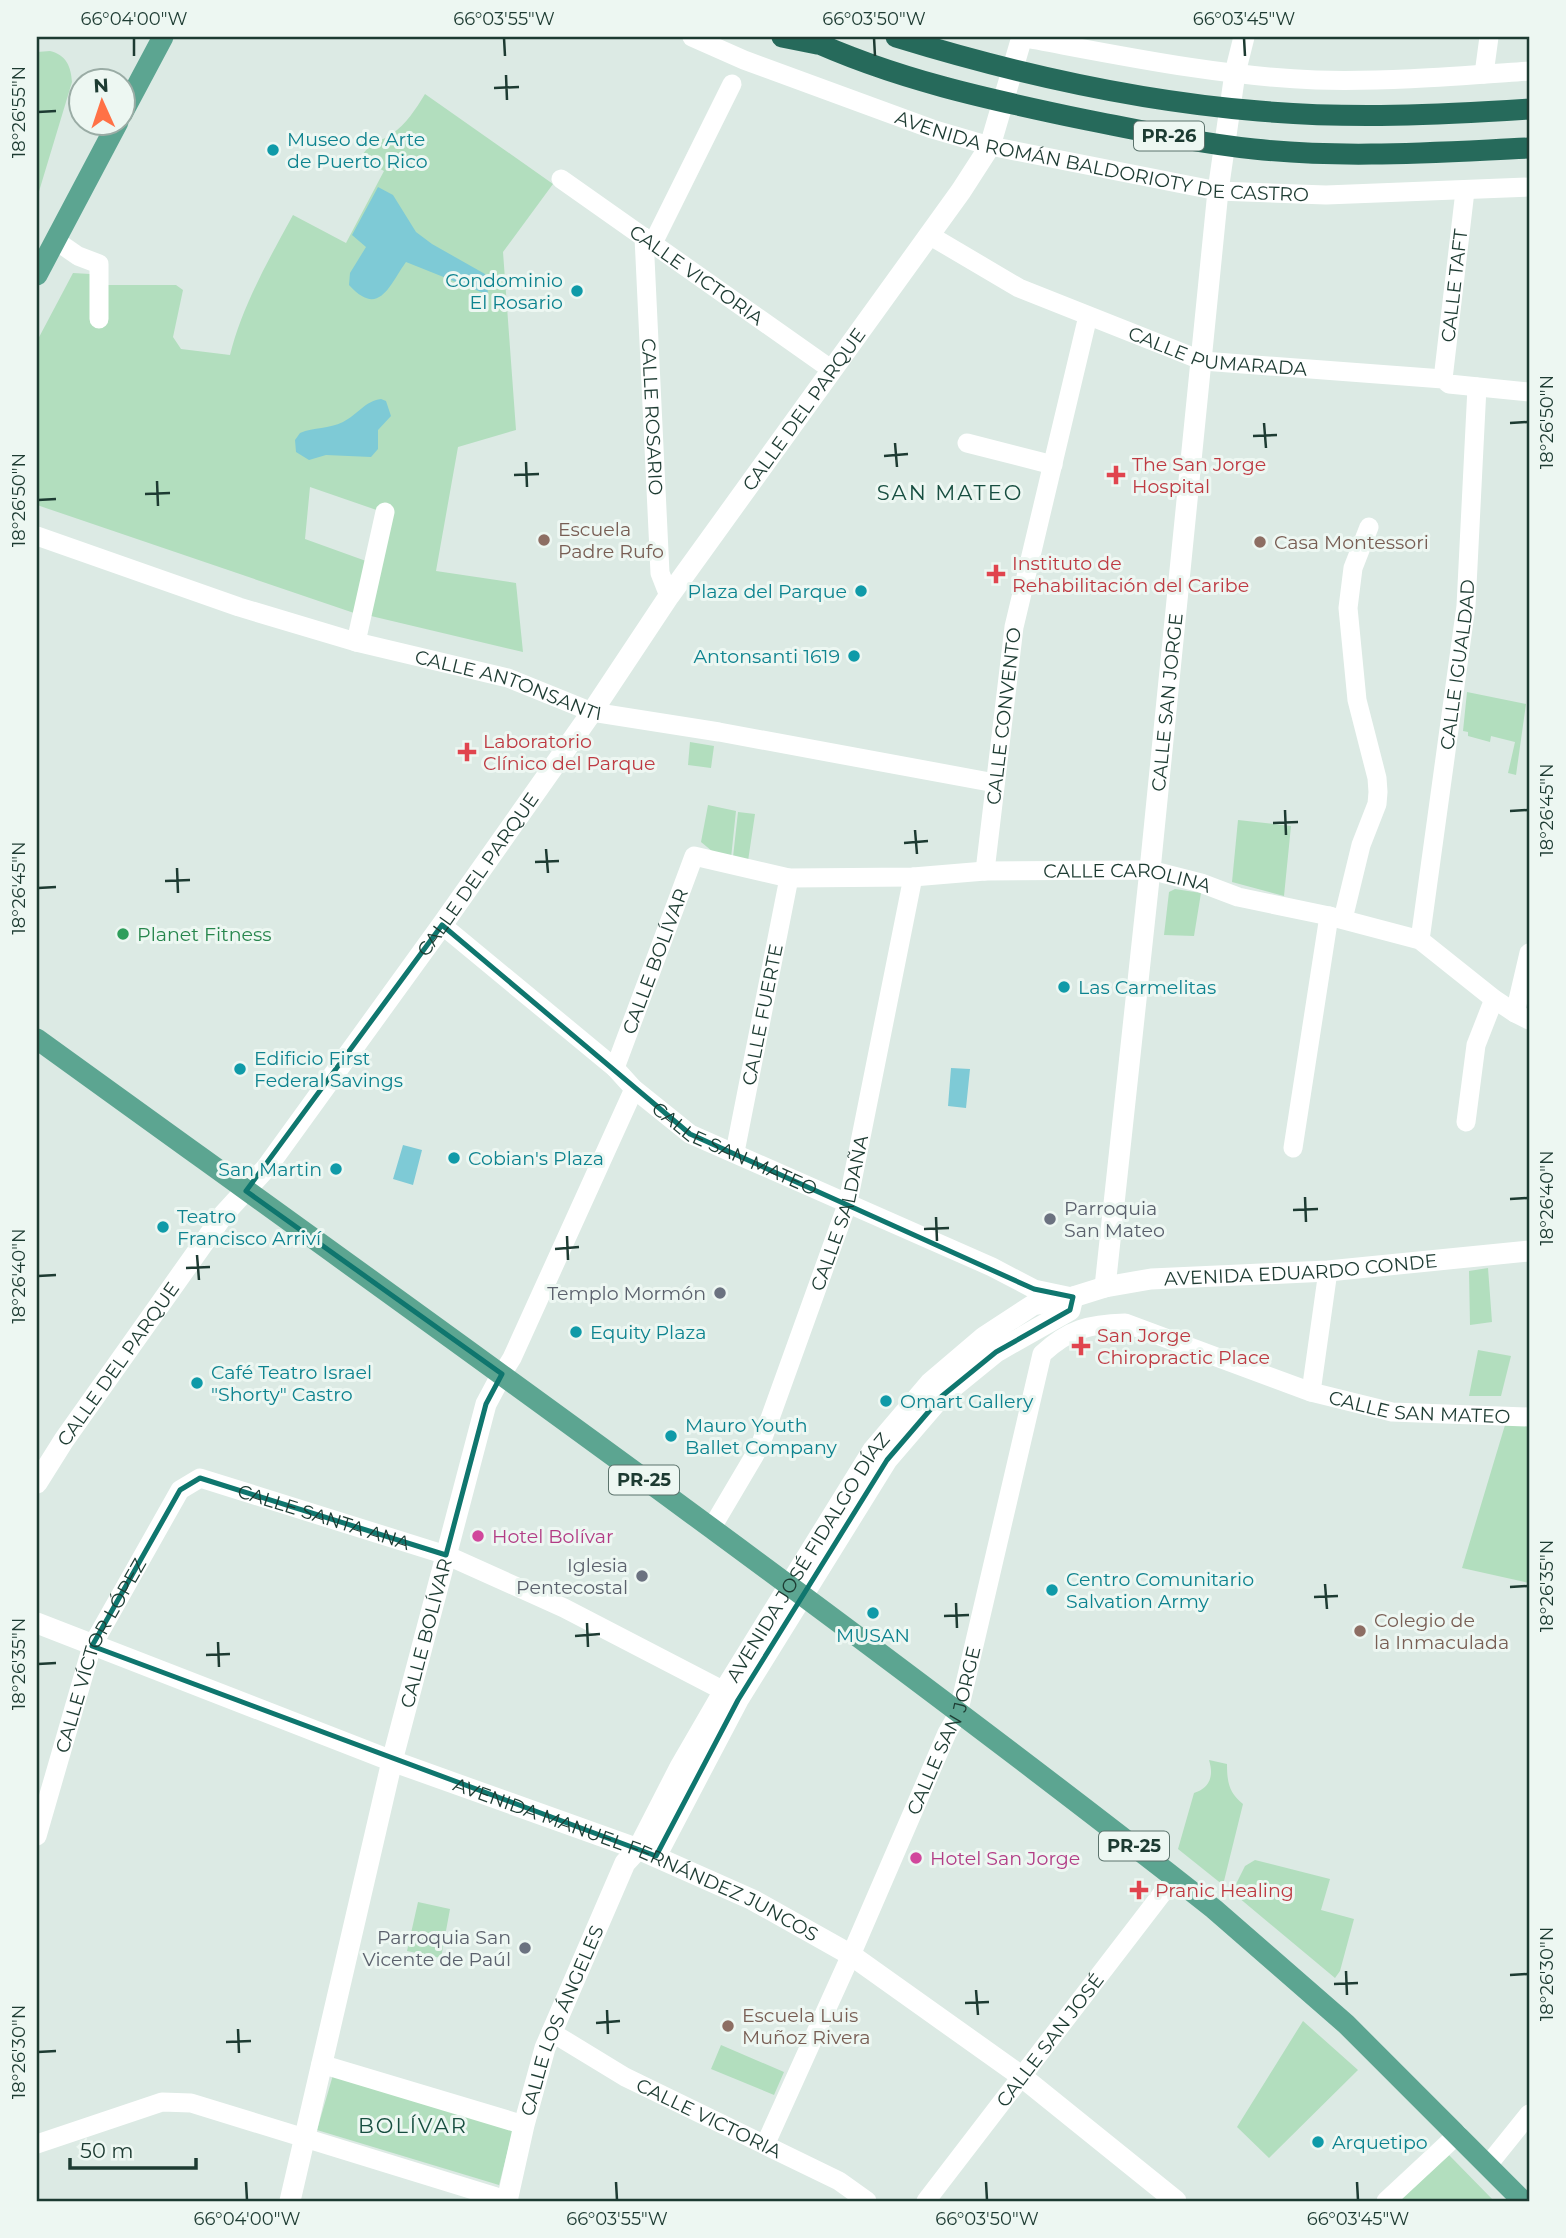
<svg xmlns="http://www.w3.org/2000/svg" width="1566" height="2238" font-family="Montserrat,sans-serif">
<rect width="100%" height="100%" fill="#dceae4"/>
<!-- green -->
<path fill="#b2debe" d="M50 51C66 55 71 66 72 82L37 198V52Z
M425 94 553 184 503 252 516 430 458 447 436 571 516 583 523 652 371 616 391 515 310 487 305 539 366 561 354 613 37 505V341L73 273 90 274V285H176L183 290 173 337 181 349 230 355C242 306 269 259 293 215L346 243 384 171 360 158C372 141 376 144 392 134 406 124 416 109 425 94Z
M1467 692 1526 704 1516 775 1508 773 1515 742 1491 736 1490 742 1468 736V732L1463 731Z
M690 742 714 746 711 768 688 765Z
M708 805 736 811 731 858 718 856 701 842Z
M738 812 755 814 748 861 733 857Z
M1238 820 1291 826 1284 896 1232 882Z
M1175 889 1201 893 1194 936 1164 935 1169 892Z
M1488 1268 1492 1322 1470 1325 1469 1271Z
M1478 1350 1511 1356 1501 1396H1469Z
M1505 1425H1529V1583L1462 1568Z
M1209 1760 1227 1764C1227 1782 1229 1793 1243 1804L1223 1885 1178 1849 1194 1793C1210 1788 1214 1776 1209 1760Z
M1255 1860 1330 1879 1321 1910 1354 1919 1340 1971 1335 1978 1232 1892 1245 1866Z
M418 1902 450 1909 441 1958 407 1951Z
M1303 2021 1358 2070 1269 2158 1237 2127Z
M721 2045 784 2072 774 2095 711 2069Z
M333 2075 513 2130 499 2185 317 2130Z
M1449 2155 1494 2201H1399Z"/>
<!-- water -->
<path fill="#7ecad6" d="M378 187 393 195 416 232 432 244 485 274 488 293 481 292 406 262C389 286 379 318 349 285L350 273 366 247 352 235Z
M381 399 386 401 391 416 378 430V449L371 457 326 455 309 460 296 452 295 440 300 433C314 427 329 429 343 422 357 415 365 401 381 399Z
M951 1068 970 1069 966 1108 948 1106Z
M403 1145 422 1150 413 1185 393 1179Z"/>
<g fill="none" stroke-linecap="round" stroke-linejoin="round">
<!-- minor -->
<g stroke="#fff" stroke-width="19">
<path id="s1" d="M692 37 744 60 932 129 990 146 1218 191 1326 195 1529 187"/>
<path d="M1020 37C1118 55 1216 76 1316 80 1387 82 1458 76 1529 71"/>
<path d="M1484 74 1489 37"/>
<path id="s2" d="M561 179 832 370"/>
<path id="s3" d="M929 235 1019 288 1203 361 1443 379 1449 384 1529 392"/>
<path id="s4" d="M644 237 660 573 669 596"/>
<path d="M55 240 78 256 99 264V319"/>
<path d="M653 243 732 84"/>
<path id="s5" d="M1443 379 1465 191"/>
<path d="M967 443 1053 465"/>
<path id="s6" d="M37 536 239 607 356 642 508 678 592 712 719 732 995 783"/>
<path d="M356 642 385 512"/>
<path id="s7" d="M985 871 1014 627 1088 316"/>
<path d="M1343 919 1361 845 1377 804 1378 792 1377 778 1357 700 1348 608 1353 568 1369 527"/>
<path id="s8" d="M442 925 615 1068 634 1089 690 1134 992 1267 1034 1289 1072 1297"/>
<path id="s9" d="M1420 940 1466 606 1477 387"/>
<path d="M1515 1013 1529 953"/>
<path id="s10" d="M615 1068 694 856 789 878 913 877 985 871 1150 870 1201 883 1238 897 1329 916 1420 940 1494 999 1515 1013 1529 1020"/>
<path d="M1466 1122 1476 1045 1494 999"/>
<path d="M1293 1148 1329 916"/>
<path id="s11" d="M735 1152 789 878"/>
<path d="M502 1374 512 1358 634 1089"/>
<path d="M1311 1392 1328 1271"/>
<path id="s12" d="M711 1529 760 1446 848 1202 913 877"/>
<path id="s13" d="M37 1836 92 1646 180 1490 200 1478 446 1555 564 1608 724 1691"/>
<path id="s14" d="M551 2032 625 2077 839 2181 867 2201"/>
<path d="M321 2064 524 2125"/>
<path d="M37 2144 162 2102 191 2103 509 2201"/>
<path id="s15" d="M765 2145 851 1955 947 1733 958 1714 1042 1354C1069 1329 1089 1324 1125 1323L1311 1392 1392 1412 1529 1417"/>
<path d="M1488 2165 1529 2114"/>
<path id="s16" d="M926 2201 1174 1878"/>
<path d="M1386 2201 1458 2134"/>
</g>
<!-- tertiary -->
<g stroke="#fff" stroke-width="21">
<path id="s17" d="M1105 1287 1150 870 1218 191 1235 73 1244 37"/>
<path id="s18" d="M37 1483 64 1440 224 1214 267 1167 442 925 592 712 669 596 961 191 990 146 1022 37"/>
<path d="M656 1856 738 1700 887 1460 942 1396 996 1352 1070 1310 1073 1297"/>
<path id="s19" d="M290 2201 392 1761 486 1404 502 1374"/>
<path id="s20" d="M507 2201 524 2125 545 2048 625 1863 638 1849 680 1767 724 1691 873 1450 930 1383 984 1337 1033 1305 1073 1297 1105 1287 1151 1279 1328 1271 1529 1251"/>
</g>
<!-- secondary -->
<path stroke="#fff" stroke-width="21" id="s21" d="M37 1623 392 1761 638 1849 753 1900 851 1955 1021 2076 1176 2201"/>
<!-- primary -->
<path stroke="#5ca591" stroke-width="21" d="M122 114 163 37
M37 275 118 122
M37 1039C416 1313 798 1585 1167 1872L1214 1909 1346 2024 1523 2201"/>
<!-- motorway -->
<path stroke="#266a5b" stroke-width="21" d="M782 37 817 44
M804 37C893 79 991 100 1087 120 1143 131 1198 143 1254 149 1345 159 1438 152 1529 148
M896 37C1013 73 1137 101 1259 111 1349 119 1439 115 1529 109"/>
</g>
<!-- marked area -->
<path fill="none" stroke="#0f766e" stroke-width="5" stroke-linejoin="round" d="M442 925 690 1134 1034 1289 1073 1297 1070 1310 996 1352 942 1396 887 1460 738 1700 656 1856 92 1646 180 1490 200 1478 446 1555 486 1404 502 1374 246 1191Z"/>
<!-- ticks -->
<path fill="none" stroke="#1d3b32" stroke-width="2.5" d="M134 38V56M504 38 505 56M874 38 875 56M1244 38 1245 56M506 75 507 100M494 88 519 87M38 112 56 111M1264 423 1266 448M1510 423 1528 422M1253 436 1277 435M895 443 897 467M884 456 908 454M526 462 527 487M514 475 539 474M157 481 158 506M145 494 170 493M38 500 56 499M1285 810 1286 835M1510 811 1528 810M1273 823 1298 822M915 830 917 854M904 843 928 841M546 849 548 873M535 862 559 861M177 868 178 893M165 881 190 880M38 888 56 887M1305 1197 1306 1222M1510 1199 1528 1198M1293 1210 1318 1209M936 1217 937 1241M924 1229 949 1228M567 1236 568 1260M555 1249 579 1247M197 1255 199 1280M186 1268 210 1267M38 1276 56 1275M1325 1584 1327 1609M1510 1587 1528 1586M1314 1597 1338 1596M956 1603 957 1628M944 1616 969 1615M587 1623 588 1647M575 1636 600 1634M218 1642 219 1667M206 1655 230 1654M38 1664 56 1663M1346 1971 1347 1995M1510 1975 1528 1974M1334 1984 1358 1983M976 1990 978 2015M965 2003 989 2002M607 2010 608 2034M596 2023 620 2021M238 2029 239 2053M226 2042 251 2041M38 2052 56 2051M246 2182 247 2200M616 2182 617 2200M986 2182 987 2200M1357 2182 1358 2200"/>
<!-- markers -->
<g fill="#0f9aa8" stroke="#edf7f2" stroke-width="2.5">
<circle cx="273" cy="150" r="7"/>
<circle cx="577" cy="291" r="7"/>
<circle cx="861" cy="591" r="7"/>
<circle cx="854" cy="656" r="7"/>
<circle cx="1064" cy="987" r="7"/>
<circle cx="240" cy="1069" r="7"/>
<circle cx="454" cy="1158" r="7"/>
<circle cx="336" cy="1169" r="7"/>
<circle cx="163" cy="1227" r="7"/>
<circle cx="576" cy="1332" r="7"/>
<circle cx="197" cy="1383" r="7"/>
<circle cx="886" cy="1401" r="7"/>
<circle cx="671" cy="1436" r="7"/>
<circle cx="1052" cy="1590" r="7"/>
<circle cx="873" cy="1613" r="7"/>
<circle cx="1318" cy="2142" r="7"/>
</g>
<g fill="#e0444e" stroke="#edf7f2" stroke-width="2.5">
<path d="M1112.5 464.5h7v7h7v7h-7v7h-7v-7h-7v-7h7z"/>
<path d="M992.5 563.5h7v7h7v7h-7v7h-7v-7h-7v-7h7z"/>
<path d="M463.5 741.5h7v7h7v7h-7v7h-7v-7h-7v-7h7z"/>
<path d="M1077.5 1335.5h7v7h7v7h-7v7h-7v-7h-7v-7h7z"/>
<path d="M1135.5 1879.5h7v7h7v7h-7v7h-7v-7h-7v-7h7z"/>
</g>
<g fill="#8d6e63" stroke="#edf7f2" stroke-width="2.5">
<circle cx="544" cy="540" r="7"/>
<circle cx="1260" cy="542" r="7"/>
<circle cx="1360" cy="1631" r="7"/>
<circle cx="728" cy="2026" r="7"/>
</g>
<circle fill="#2e9e5b" stroke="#edf7f2" stroke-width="2.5" cx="123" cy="934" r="7"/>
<g fill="#6b7280" stroke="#edf7f2" stroke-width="2.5">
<circle cx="1050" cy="1219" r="7"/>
<circle cx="720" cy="1293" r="7"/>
<circle cx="642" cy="1576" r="7"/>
<circle cx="525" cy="1948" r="7"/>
</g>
<g fill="#d1479c" stroke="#edf7f2" stroke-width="2.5">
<circle cx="478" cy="1536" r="7"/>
<circle cx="916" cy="1858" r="7"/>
</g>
<g text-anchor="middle" stroke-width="6" stroke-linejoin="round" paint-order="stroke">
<!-- shield labels -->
<g fill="#edf7f2" stroke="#5b736c" stroke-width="2">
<rect x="1134" y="121.5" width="70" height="29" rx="5"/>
<rect x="609" y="1465.5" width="70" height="29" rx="5"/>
<rect x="1099" y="1831.5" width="70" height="29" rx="5"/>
</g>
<g font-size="18" font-weight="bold" fill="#1d3b32">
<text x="1169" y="142">PR-26</text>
<text x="644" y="1486">PR-25</text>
<text x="1134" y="1852">PR-25</text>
</g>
<!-- culture labels -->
<g font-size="19" fill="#0d838f" stroke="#edf7f2" text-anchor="start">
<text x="287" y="146">Museo de Arte<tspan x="287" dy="22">de Puerto Rico</tspan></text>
<text x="563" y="287" text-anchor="end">Condominio<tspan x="563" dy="22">El Rosario</tspan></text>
<text x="847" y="598" text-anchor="end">Plaza del Parque</text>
<text x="840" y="663" text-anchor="end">Antonsanti 1619</text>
<text x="1078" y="994">Las Carmelitas</text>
<text x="254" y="1065">Edificio First<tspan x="254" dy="22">Federal Savings</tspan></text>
<text x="468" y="1165">Cobian's Plaza</text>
<text x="322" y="1176" text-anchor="end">San Martin</text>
<text x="177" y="1223">Teatro<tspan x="177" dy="22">Francisco Arriví</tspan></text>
<text x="590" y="1339">Equity Plaza</text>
<text x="211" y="1379">Café Teatro Israel<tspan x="211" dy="22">"Shorty" Castro</tspan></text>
<text x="900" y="1408">Omart Gallery</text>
<text x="685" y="1432">Mauro Youth<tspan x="685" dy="22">Ballet Company</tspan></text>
<text x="1066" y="1586">Centro Comunitario<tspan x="1066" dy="22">Salvation Army</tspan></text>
<text x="873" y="1642" text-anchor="middle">MUSAN</text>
<text x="1332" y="2149">Arquetipo</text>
</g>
<!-- street labels -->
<g font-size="19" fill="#1d3b32" stroke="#edf7f2">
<text dy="7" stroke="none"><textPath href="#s1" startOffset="430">AVENIDA ROMÁN BALDORIOTY DE CASTRO</textPath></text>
<text dy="7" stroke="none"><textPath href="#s2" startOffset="166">CALLE VICTORIA</textPath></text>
<text dy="7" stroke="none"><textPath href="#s5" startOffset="94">CALLE TAFT</textPath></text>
<text dy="7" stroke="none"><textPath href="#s3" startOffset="315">CALLE PUMARADA</textPath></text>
<text dy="7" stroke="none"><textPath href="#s18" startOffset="1320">CALLE DEL PARQUE</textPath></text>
<text dy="7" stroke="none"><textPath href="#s4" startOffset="180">CALLE ROSARIO</textPath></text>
<text dy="7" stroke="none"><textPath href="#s9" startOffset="278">CALLE IGUALDAD</textPath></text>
<text dy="7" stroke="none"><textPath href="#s6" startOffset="495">CALLE ANTONSANTI</textPath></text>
<text dy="7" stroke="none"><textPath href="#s17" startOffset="588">CALLE SAN JORGE</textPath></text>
<text dy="7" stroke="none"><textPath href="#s7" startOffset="156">CALLE CONVENTO</textPath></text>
<text dy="7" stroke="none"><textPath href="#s18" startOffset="752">CALLE DEL PARQUE</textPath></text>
<text dy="7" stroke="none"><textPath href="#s10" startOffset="663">CALLE CAROLINA</textPath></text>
<text dy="7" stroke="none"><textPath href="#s10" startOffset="114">CALLE BOLÍVAR</textPath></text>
<text dy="7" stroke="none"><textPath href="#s11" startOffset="140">CALLE FUERTE</textPath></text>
<text dy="7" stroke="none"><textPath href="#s8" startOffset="371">CALLE SAN MATEO</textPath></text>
<text dy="7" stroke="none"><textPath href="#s12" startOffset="343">CALLE SALDAÑA</textPath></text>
<text dy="7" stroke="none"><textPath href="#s20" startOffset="1330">AVENIDA EDUARDO CONDE</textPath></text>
<text dy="7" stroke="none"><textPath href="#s18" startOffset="144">CALLE DEL PARQUE</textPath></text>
<text dy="7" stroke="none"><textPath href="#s15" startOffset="1242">CALLE SAN MATEO</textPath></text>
<text dy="7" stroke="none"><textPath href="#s13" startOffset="530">CALLE SANTA ANA</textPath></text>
<text dy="7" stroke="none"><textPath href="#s20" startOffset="716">AVENIDA JOSÉ FIDALGO DÍAZ</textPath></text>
<text dy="7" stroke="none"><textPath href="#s19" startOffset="584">CALLE BOLÍVAR</textPath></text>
<text dy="7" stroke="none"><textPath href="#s13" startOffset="192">CALLE VÍCTOR LÓPEZ</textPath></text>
<text dy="7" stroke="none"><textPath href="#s15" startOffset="452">CALLE SAN JORGE</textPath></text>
<text dy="7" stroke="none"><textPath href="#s21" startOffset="644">AVENIDA MANUEL FERNÁNDEZ JUNCOS</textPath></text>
<text dy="7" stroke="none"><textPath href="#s20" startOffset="189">CALLE LOS ÁNGELES</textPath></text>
<text dy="7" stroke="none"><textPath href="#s16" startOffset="203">CALLE SAN JOSÉ</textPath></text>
<text dy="7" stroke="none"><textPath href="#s14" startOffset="180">CALLE VICTORIA</textPath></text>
</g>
<!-- health labels -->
<g font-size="19" fill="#be3a42" stroke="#edf7f2" text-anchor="start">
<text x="1132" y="471">The San Jorge<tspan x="1132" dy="22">Hospital</tspan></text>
<text x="1012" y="570">Instituto de<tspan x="1012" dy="22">Rehabilitación del Caribe</tspan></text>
<text x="483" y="748">Laboratorio<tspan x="483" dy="22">Clínico del Parque</tspan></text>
<text x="1097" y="1342">San Jorge<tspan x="1097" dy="22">Chiropractic Place</tspan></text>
<text x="1155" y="1897">Pranic Healing</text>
</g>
<!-- education labels -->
<g font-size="19" fill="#785e54" stroke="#edf7f2" text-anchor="start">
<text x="558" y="536">Escuela<tspan x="558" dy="22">Padre Rufo</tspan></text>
<text x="1274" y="549">Casa Montessori</text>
<text x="1374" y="1627">Colegio de<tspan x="1374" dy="22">la Inmaculada</tspan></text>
<text x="742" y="2022">Escuela Luis<tspan x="742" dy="22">Muñoz Rivera</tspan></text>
</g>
<!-- leisure labels -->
<g font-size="19" fill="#27864d" stroke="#edf7f2" text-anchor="start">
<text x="137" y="941">Planet Fitness</text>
</g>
<!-- worship labels -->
<g font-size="19" fill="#5b616d" stroke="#edf7f2" text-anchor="end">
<text x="1064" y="1215" text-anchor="start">Parroquia<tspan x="1064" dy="22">San Mateo</tspan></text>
<text x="706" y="1300">Templo Mormón</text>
<text x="628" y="1572">Iglesia<tspan x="628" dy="22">Pentecostal</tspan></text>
<text x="511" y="1944">Parroquia San<tspan x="511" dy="22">Vicente de Paúl</tspan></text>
</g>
<!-- hotel labels -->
<g font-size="19" fill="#b23c85" stroke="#edf7f2" text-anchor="start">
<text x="492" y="1543">Hotel Bolívar</text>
<text x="930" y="1865">Hotel San Jorge</text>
</g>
<!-- neighbourhood labels -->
<g font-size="21" letter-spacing="2" fill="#174e40" stroke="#edf7f2">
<text x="950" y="500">SAN MATEO</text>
<text x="413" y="2133">BOLÍVAR</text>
</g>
</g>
<!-- border -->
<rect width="1566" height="2238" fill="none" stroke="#edf7f2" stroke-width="77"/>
<!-- north arrow -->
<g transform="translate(102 102) rotate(357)"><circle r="33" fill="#edf7f2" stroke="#9aaca5" stroke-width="2"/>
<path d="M0-5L12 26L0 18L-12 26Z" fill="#ff7146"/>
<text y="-10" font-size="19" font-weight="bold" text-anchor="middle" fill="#1d3b32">N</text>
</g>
<!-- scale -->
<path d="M70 2158v10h126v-10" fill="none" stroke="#1d3b32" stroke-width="3.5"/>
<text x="80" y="2158" font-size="21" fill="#1d3b32" stroke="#edf7f2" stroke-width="5" paint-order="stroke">50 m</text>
<rect x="38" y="38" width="1490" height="2162" fill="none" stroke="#1d3b32" stroke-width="2.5"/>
<g font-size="18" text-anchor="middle" fill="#1d3b32">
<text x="134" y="25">66°04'00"W</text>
<text x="504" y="25">66°03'55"W</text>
<text x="874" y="25">66°03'50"W</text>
<text x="1244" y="25">66°03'45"W</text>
<text transform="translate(19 112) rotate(-90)" y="6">18°26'55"N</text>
<text transform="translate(1547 422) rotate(-90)" y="6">18°26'50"N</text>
<text transform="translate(19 500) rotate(-90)" y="6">18°26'50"N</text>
<text transform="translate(1547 810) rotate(-90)" y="6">18°26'45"N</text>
<text transform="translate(19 888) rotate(-90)" y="6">18°26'45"N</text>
<text transform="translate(1547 1198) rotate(-90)" y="6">18°26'40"N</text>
<text transform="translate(19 1276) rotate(-90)" y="6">18°26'40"N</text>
<text transform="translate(1547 1586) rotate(-90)" y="6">18°26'35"N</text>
<text transform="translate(19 1664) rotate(-90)" y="6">18°26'35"N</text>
<text transform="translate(1547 1974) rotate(-90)" y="6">18°26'30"N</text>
<text transform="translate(19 2052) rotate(-90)" y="6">18°26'30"N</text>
<text x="247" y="2225">66°04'00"W</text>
<text x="617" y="2225">66°03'55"W</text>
<text x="987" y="2225">66°03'50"W</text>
<text x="1358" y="2225">66°03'45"W</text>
</g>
</svg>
